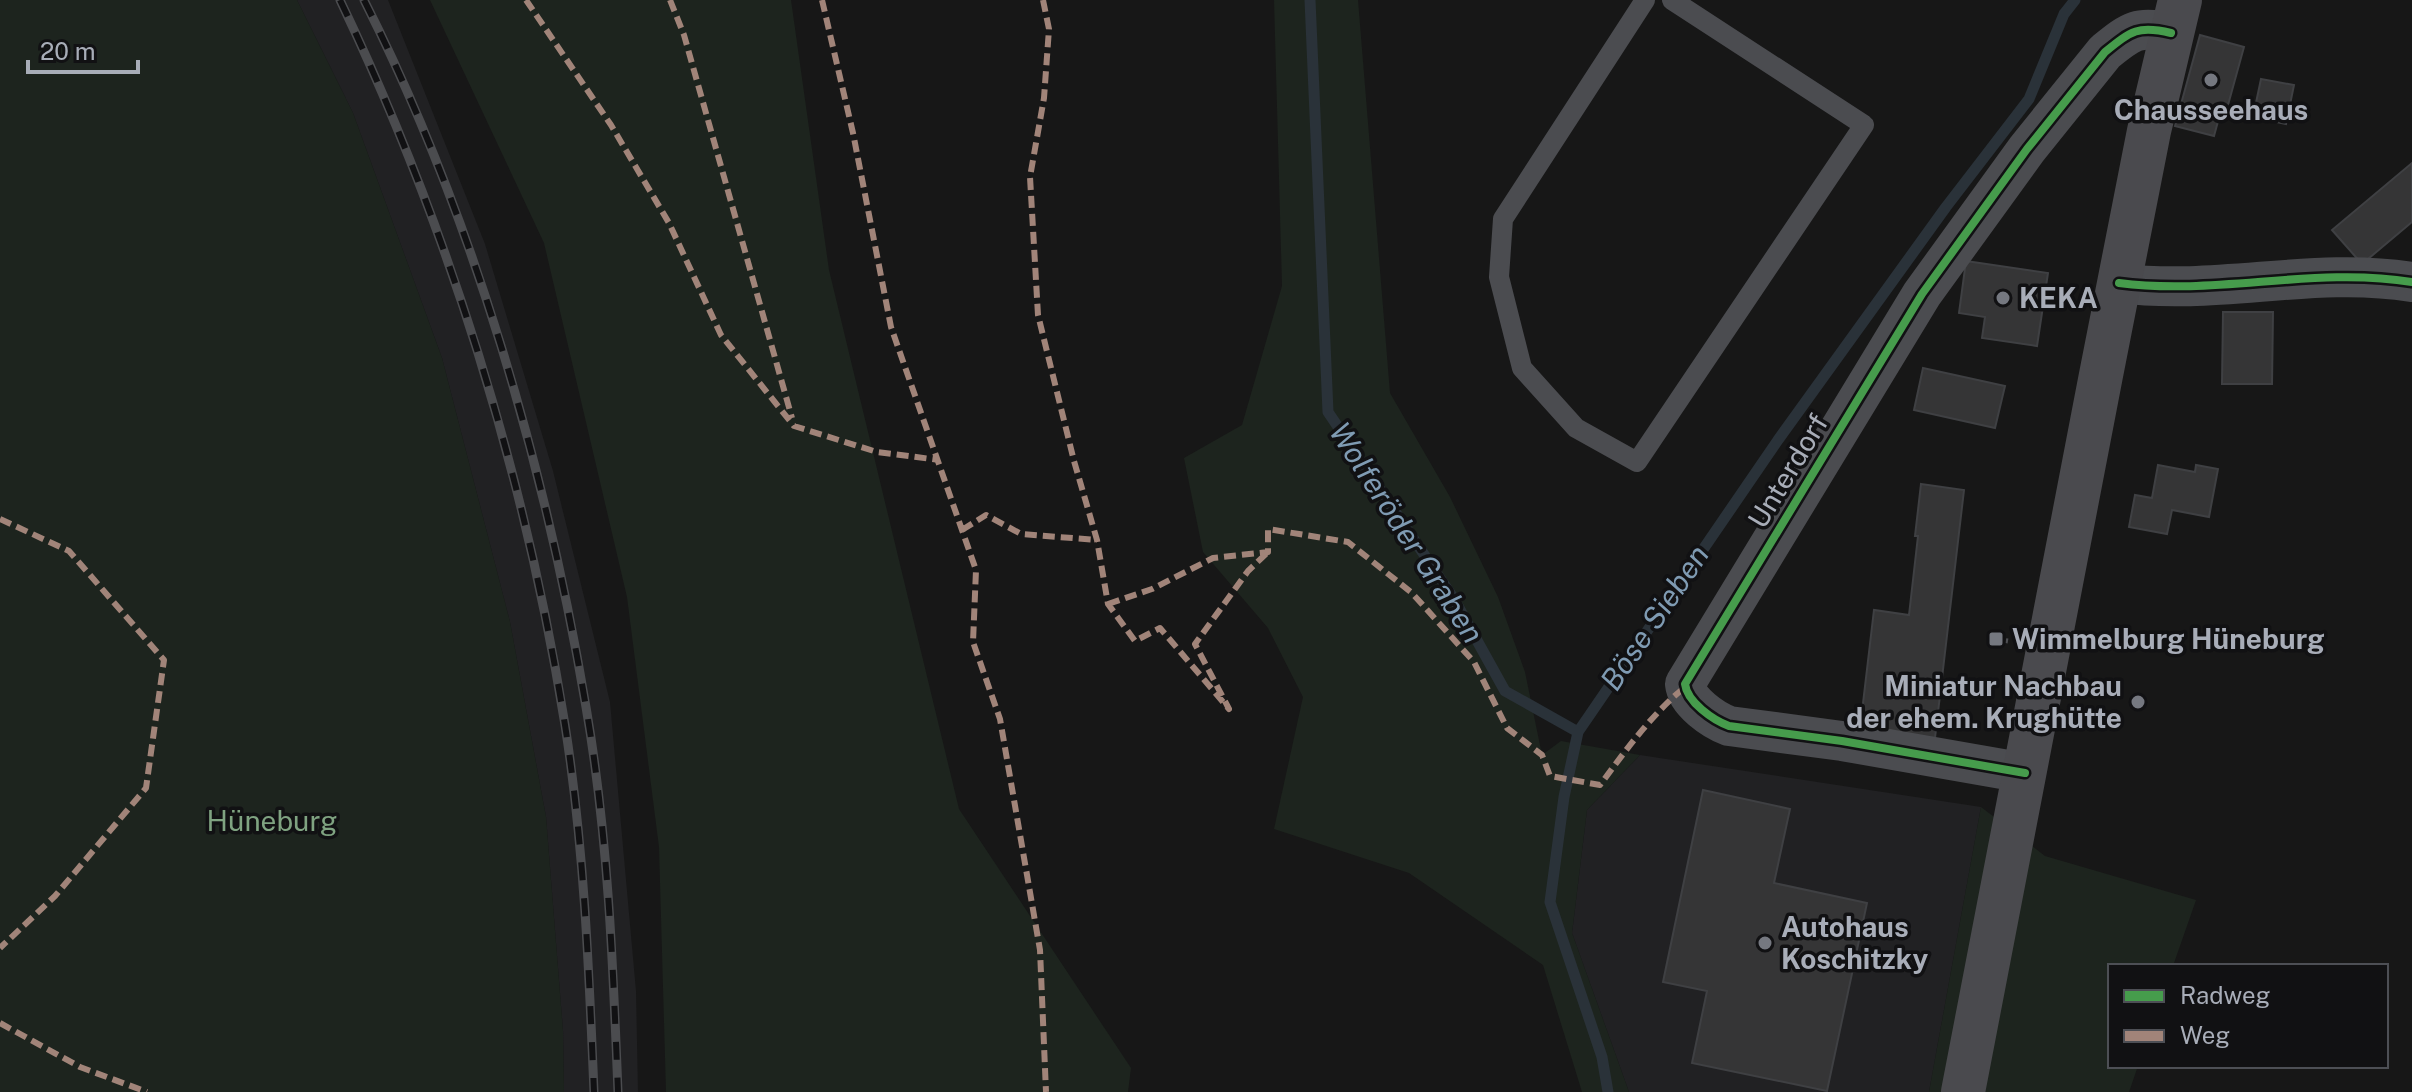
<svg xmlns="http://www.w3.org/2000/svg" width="2412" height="1092" font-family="'Public Sans',sans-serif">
<rect width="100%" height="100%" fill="#171717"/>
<!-- built -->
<path fill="#212123" d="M297 0H388L485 244 553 471 610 702 636 991 638 1092H564L563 1031 546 817 510 622 442 358 353 113Z
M1640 755 1981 807 1929 1092H1629L1572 933 1587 810Z"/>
<!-- green -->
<path fill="#1d241e" d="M0 0H297L353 113 442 358 510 622 546 817 563 1031 564 1092H0Z
M430 0H791L829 270 959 809 1131 1068 1128 1092H666L659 847 627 597 544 243Z
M1274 0H1358L1390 393 1450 497 1498 597 1525 672 1542 755 1561 741 1640 755 1587 810 1572 933 1629 1092H1582L1543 965 1409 873 1274 829 1303 697 1268 628 1203 552 1184 458 1242 425 1282 286Z
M1981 807 2045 856 2196 900 2173 966H2110V1066H2138L2129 1092H1929Z"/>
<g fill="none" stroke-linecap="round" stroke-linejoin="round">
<!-- stream -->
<path stroke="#2a3239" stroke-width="11" d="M1310 0 1328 412 1454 599 1505 691 1578 732
M1608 1092 1602 1057 1550 902 1564 797 1578 732 1778 440 1946 207 2029 99 2064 14 2075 0"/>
</g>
<!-- building -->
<path fill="#353536" stroke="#3f4043" stroke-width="2" d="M2200 35 2244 47 2225 116 2220 114 2214 136 2175 126Z
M2261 79 2294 85 2286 124 2253 117Z
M2412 163V222L2362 264 2332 230Z
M1966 261 2048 273 2037 346 1982 338 1985 317 1959 313Z
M2223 312H2273L2272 384H2222Z
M1923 368 2005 386 1995 428 1914 410Z
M2158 465 2195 472 2196 465 2218 469 2209 517 2172 510 2167 534 2129 527 2135 495 2152 498Z
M1921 484 1964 490 1935 738 1860 729 1874 610 1909 615 1918 536H1915Z
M1703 790 1790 809 1774 883 1867 903 1827 1091 1692 1063 1707 991 1663 982Z"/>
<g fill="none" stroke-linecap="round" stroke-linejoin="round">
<!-- path -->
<path stroke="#4d4e52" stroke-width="5" stroke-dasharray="4 6" stroke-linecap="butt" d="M1996 639 2008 641"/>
<!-- lane -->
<path stroke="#4b4c50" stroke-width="20" d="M1645 0 1503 219 1499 277 1522 368 1576 428 1637 462 1864 125 1672 0"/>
<!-- street -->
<path stroke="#4b4c50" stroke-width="40" d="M2119 283C2217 296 2315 266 2412 282
M2025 773 1842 741 1729 726C1713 720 1687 702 1685 684L1922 294 2027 149 2105 52C2131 31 2138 25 2171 33"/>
<!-- secondary -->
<path stroke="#4a4a4e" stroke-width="44" d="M1963 1092 2101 375 2149 131 2180 0"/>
<defs>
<path id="rail" d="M340 0C449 228 525 475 565 725 584 846 589 970 594 1092
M364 0C473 216 546 469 586 707 608 834 613 964 618 1092"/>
</defs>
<!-- rail casing -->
<use href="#rail" stroke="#4b4c4f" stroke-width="9"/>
<!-- rail -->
<use href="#rail" stroke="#111113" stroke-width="6" stroke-dasharray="18" stroke-linecap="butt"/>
<!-- quiet -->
<path stroke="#a18479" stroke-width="6" stroke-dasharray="12 6" stroke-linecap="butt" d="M526 0 611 125 669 223 721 335 794 426 877 452 939 460
M670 0 684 35 792 418
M822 0 853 133 891 327 976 570 973 642 1000 719 1040 950 1046 1092
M1043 0 1049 29 1044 98 1030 177 1038 315 1074 461 1097 540 1108 604 1135 641 1160 628 1229 709 1195 644 1248 571 1268 552
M0 519 69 551 164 660 146 788 55 896 0 948
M962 530 986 515 1021 534 1097 540
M1108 604 1152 589 1213 558 1268 552V529L1348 542 1412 593 1474 662 1507 728 1542 755 1550 776 1600 785C1626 750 1651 715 1685 687
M0 1023 80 1067 147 1092"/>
<defs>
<path id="cycleway" d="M2119 283C2217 296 2315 266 2412 282
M2025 773 1842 741 1729 726C1713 720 1687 702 1685 684L1922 294 2027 149 2105 52C2131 31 2138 25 2171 33"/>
</defs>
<!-- cycleway casing -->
<use href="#cycleway" stroke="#111113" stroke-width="13"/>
<!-- cycleway -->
<use href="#cycleway" stroke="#469c4c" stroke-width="8"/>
</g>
<!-- markers -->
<g fill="#757880" stroke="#111113" stroke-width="3">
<circle cx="2211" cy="80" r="8"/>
<circle cx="2003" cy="298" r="8"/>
<rect x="1988" y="631" width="16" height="16" rx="4"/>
<circle cx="2138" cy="702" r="8"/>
<circle cx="1765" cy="943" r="8"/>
</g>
<g text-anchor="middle" stroke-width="7" stroke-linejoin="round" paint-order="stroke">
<!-- poi labels -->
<g font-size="28" font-weight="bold" fill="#a8adb8" stroke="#111113" text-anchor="start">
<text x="2211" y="120" text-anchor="middle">Chausseehaus</text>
<text x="2019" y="308">KEKA</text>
<text x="2012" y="649">Wimmelburg Hüneburg</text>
<text x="2122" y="696" text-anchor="end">Miniatur Nachbau<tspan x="2122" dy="32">der ehem. Krughütte</tspan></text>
<text x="1781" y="937">Autohaus<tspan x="1781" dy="32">Koschitzky</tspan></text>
</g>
<!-- street labels -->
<g font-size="28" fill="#a8adb8" stroke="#111113">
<text transform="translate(1788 471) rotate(-59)" y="10">Unterdorf</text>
</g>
<!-- park labels -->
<g font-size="28" fill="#7fa381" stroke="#111113">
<text x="272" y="831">Hüneburg</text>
</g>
<!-- water labels -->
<g font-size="30" font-style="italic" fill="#7f9bb3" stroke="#111113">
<text transform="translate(1406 533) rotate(57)" y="10">Wolferöder Graben</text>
<text transform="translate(1655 618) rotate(-56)" y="10">Böse Sieben</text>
</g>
</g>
<!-- legend -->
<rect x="2108" y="964" width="280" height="104" fill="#111113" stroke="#4d4f55" stroke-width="2"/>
<rect x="2124" y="990" width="40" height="12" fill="#469c4c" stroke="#4d4f55" stroke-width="2"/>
<text x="2180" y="1004" font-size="24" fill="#a8adb8">Radweg</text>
<rect x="2124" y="1030" width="40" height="12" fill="#a18479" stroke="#4d4f55" stroke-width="2"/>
<text x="2180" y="1044" font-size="24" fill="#a8adb8">Weg</text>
<!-- scale -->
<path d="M28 60v12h110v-12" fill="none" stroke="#a8adb8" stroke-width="4"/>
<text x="40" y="60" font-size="24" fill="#a8adb8" stroke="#111113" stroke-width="6" paint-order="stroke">20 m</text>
</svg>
